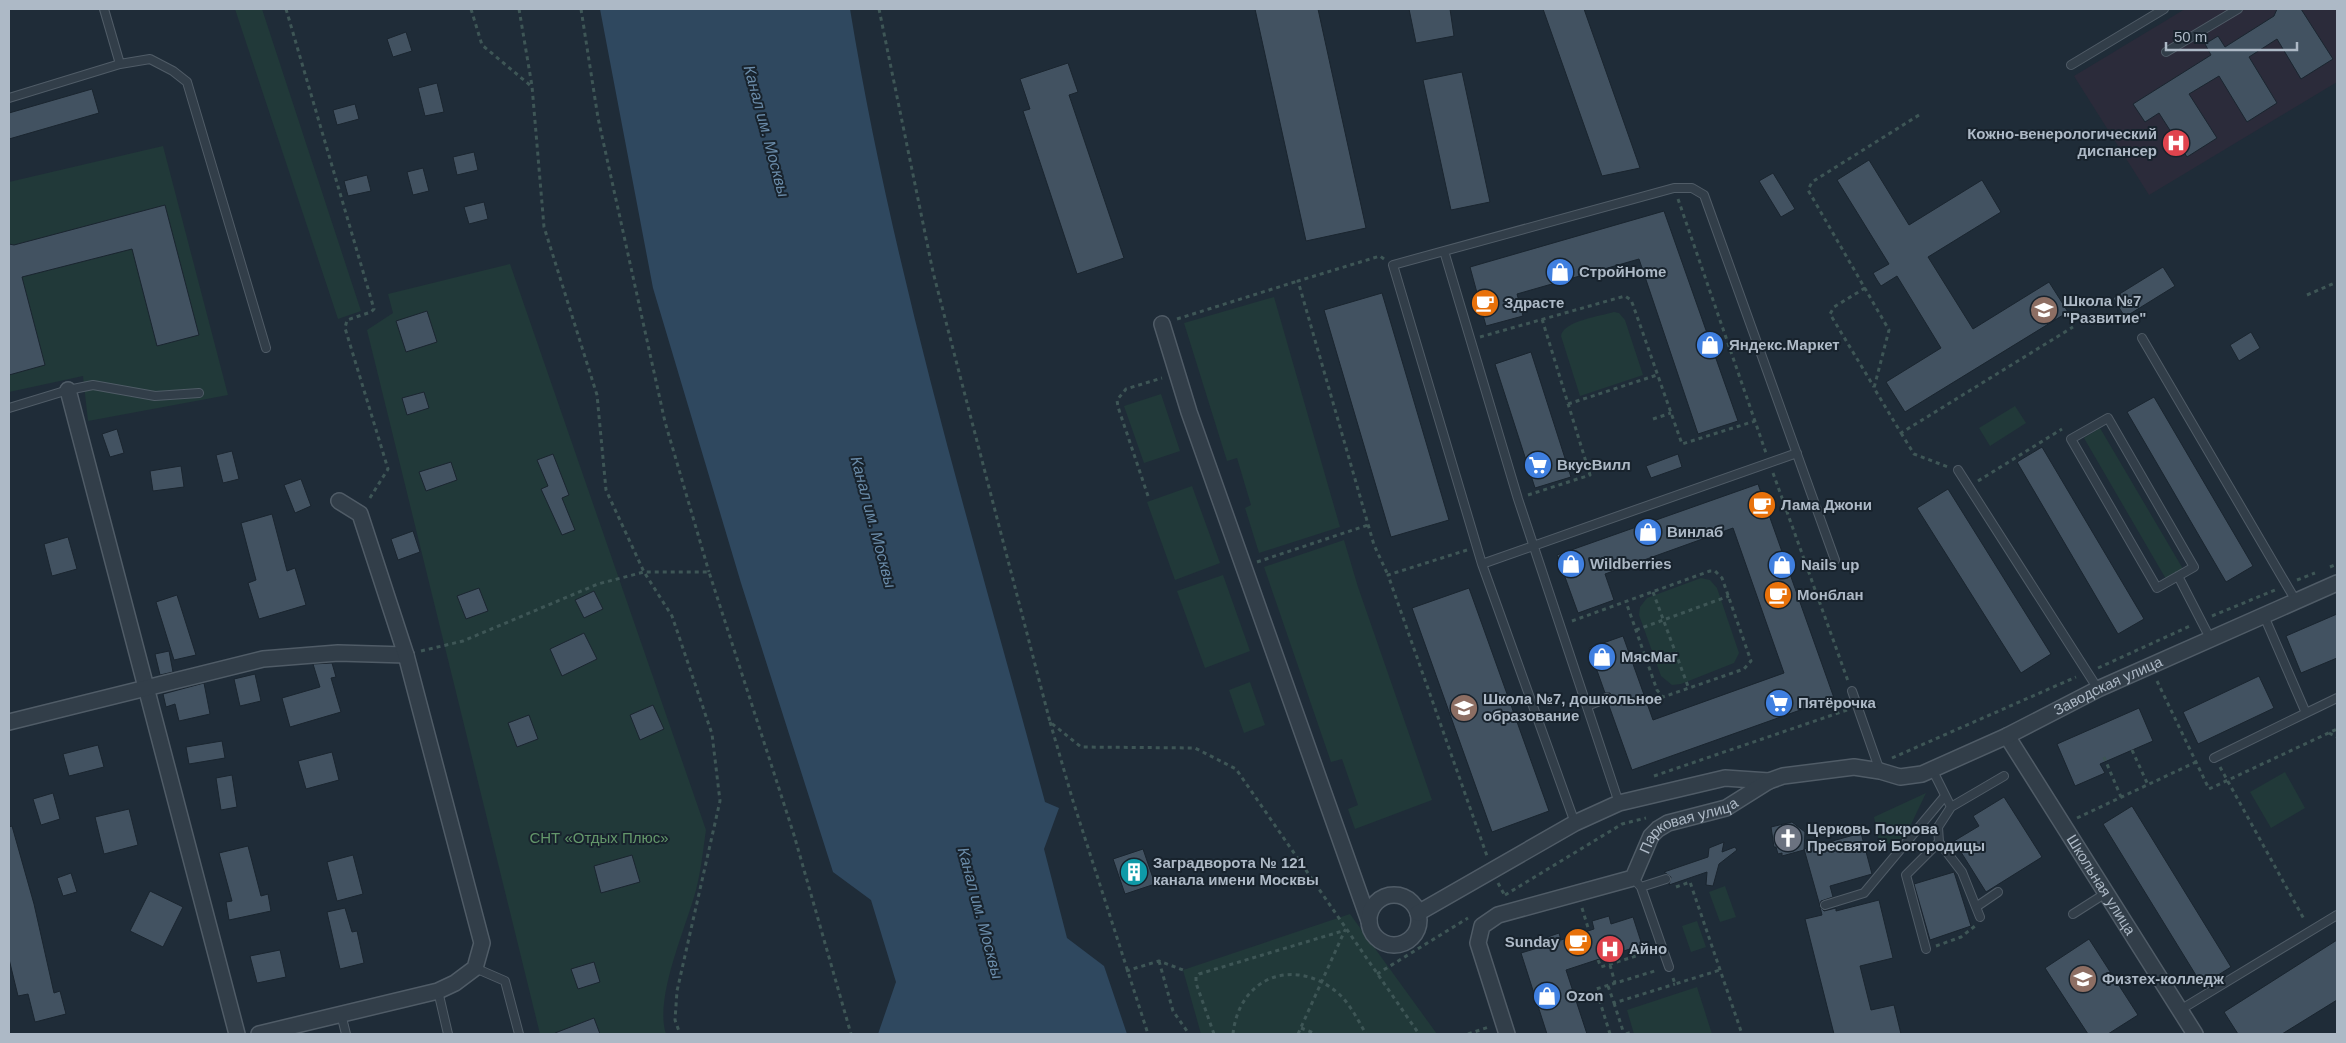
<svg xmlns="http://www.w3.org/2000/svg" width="2346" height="1043" font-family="Arial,sans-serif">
<rect width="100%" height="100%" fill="#1f2c38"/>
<!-- medical -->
<path fill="#2b2b3a" d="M2185 9H2337V82L2149 195 2074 76Z"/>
<!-- green -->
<path fill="#213939" d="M235 9H262L361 311 338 319Z
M163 146 228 395 88 421 83 376 9 392V182Z
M510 264 706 830C703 850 701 871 696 890 686 928 654 998 666 1034H540L367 330 393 313 388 294Z
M1274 297 1340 527 1259 553 1245 508 1251 505 1237 458 1227 461 1184 323Z
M1614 312 1619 313 1625 320 1643 375 1580 396 1561 336C1563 321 1601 316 1614 312Z
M1161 394 1180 451 1144 463 1124 406Z
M2015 406 2026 423 1990 446 1979 428Z
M2100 428 2183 569 2166 579 2084 438Z
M1192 486 1220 563 1175 580 1147 502Z
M1344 540 1358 587 1432 800 1355 829 1348 809 1358 805 1342 759 1331 762 1264 567Z
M1223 575 1250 651 1205 668 1177 591Z
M1701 578 1710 580 1717 588 1739 653 1734 663 1681 684 1672 685 1661 676 1639 615 1640 607 1647 598Z
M1250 682 1265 725 1244 733 1229 690Z
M2285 772 2305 808 2271 828 2250 792Z
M1926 793 1905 837 1880 847 1874 817Z
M1725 886 1736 917 1720 922 1709 892Z
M1350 914 1437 1034H1201L1183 970Z
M1697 921 1706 947 1691 952 1682 926Z
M1697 987 1712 1034H1634L1627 1010Z"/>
<!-- water -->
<path fill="#2f485f" d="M600 9H850C894 278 974 539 1045 802L1059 808 1044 849 1067 938 1104 966 1127 1034H878L896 982 871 900 833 872 741 583 653 288Z"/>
<!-- building -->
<path fill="#425261" stroke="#1a252f" d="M1255 9H1318L1366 228 1306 241Z
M1409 9H1450L1454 36 1416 43Z
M1543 9H1584L1640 168 1602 176Z
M2277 9H2301L2333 59 2301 79 2277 39 2249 57 2277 103 2247 122 2219 76 2189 94 2217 138 2187 157 2159 113 2145 122 2133 104 2211 55 2205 44 2218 36 2225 47 2274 16Z
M406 32 412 51 393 57 387 39Z
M1068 63 1078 92 1069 95 1124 258 1077 274 1023 111 1030 109 1020 79Z
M1462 72 1490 202 1451 210 1423 80Z
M437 83 444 112 425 116 418 88Z
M92 89 99 113 9 139V113Z
M355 104 359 119 337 125 333 110Z
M474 152 478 170 457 175 453 157Z
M1869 160 1909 225 1982 180 2001 212 1928 257 1973 329 2049 282 2068 312 1905 412 1886 382 1941 348 1897 276 1881 286 1877 280 1873 273 1889 264 1837 180Z
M423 168 429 191 413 195 407 172Z
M1773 173 1795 209 1781 217 1759 181Z
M367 175 371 191 348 196 344 181Z
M484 202 488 219 469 224 464 207Z
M165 205 199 335 157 346 132 249 22 277 45 365 9 375V244L14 245Z
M1664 211 1738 421 1698 434 1639 259 1517 294 1523 316 1486 326 1470 267Z
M2163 267 2175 286 2125 317 2113 298Z
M1382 293 1449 520 1391 537 1324 310Z
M427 311 437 342 406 352 396 321Z
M2251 332 2260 348 2239 361 2230 345Z
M1531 352 1571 477 1535 488 1495 364Z
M424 392 429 408 407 415 402 398Z
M2154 397 2253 566 2226 582 2127 412Z
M117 429 124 453 110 457 102 434Z
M2042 447 2144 619 2118 634 2017 462Z
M232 451 239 479 223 483 216 455Z
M553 454 569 495 562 498 575 530 562 535 541 489 548 486 537 460Z
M1678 454 1682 467 1651 478 1646 466Z
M451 462 457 480 426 491 419 472Z
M181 466 184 487 153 491 150 471Z
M301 479 311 506 295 513 284 485Z
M1758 484 1834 698 1632 770 1608 703 1612 701V696L1610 693H1605L1589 648 1623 636 1653 720 1784 673 1733 528 1605 574 1614 600 1578 613 1557 555Z
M1948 489 2051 654 2021 673 1917 508Z
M272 514 287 571 295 568 306 605 259 619 248 583 256 580 241 523Z
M413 531 420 552 398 560 391 539Z
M68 537 77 569 52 576 44 544Z
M479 588 488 611 466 619 457 596Z
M1469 588 1549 811 1492 832 1412 608Z
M594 591 603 609 584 618 575 600Z
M177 595 196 655 174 660 156 602Z
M2337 614V658L2301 673 2286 636Z
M584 633 597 659 562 676 550 649Z
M169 651 173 672 160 675 155 654Z
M332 663 336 677 331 678 341 712 290 727 282 698 320 687 313 664Z
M255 674 261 701 240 706 234 679Z
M2259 676 2274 708 2198 744 2183 712Z
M204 683 210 714 179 721 175 704 166 707 163 694Z
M653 705 664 729 640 740 630 715Z
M2139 708 2153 741 2100 764 2105 773 2075 786 2057 744Z
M529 715 538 739 517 747 508 723Z
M222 741 225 758 189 764 186 747Z
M98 745 104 767 69 776 63 754Z
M332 752 339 780 306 789 298 761Z
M232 775 237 807 221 810 216 778Z
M53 793 60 819 41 825 33 799Z
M2004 797 2042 857 1986 892 1954 841 1979 826 1973 816Z
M2132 806 2231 967 2202 985 2103 824Z
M129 809 138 845 104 854 95 817Z
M1792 822 1805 832 1804 850 1782 856V853L1778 854 1776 847H1774L1771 827Z
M12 826 34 904 54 993 60 991 66 1014 35 1022 28 994 18 996 9 959V827Z
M1861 833 1872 874 1830 886 1833 897 1821 901 1820 906 1804 849Z
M1724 842 1722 852 1735 847 1737 850 1719 864 1713 886 1706 885 1707 872 1669 885 1671 877 1664 872 1708 857 1709 848Z
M248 846 261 896 268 894 271 911 229 920 226 902 232 901 219 853Z
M1143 849 1155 884 1125 894 1113 859Z
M353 855 363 894 337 901 327 862Z
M632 855 640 882 601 893 594 866Z
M1954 872 1971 926 1930 940 1914 884Z
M71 873 77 892 63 896 57 878Z
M150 891 183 907 163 947 130 931Z
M1879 900 1893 958 1860 966 1871 1010 1894 1005 1901 1034H1834L1805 919 1822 915 1820 907 1824 911 1836 908V911Z
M345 908 352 932 357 931 364 963 340 969 327 912Z
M1609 916 1611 924 1633 917 1642 945 1566 970 1587 1034H1547L1521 953 1541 947 1539 940 1559 933 1561 940 1594 929 1592 921Z
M2089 939 2138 1015 2108 1034H2088L2045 968Z
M2337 940V1000L2282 1034H2238L2224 1012Z
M280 950 286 977 257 983 250 956Z
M594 962 600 982 578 989 571 969Z
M594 1018 600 1034H555V1033Z"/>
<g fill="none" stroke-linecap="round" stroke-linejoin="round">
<defs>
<path id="lane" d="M2166 52 2238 9
M120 64 150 59 173 71 187 82 266 348
M2071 65 2164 9
M9 98 120 64 104 9
M1444 251 1518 499 1619 803
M2142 338 2296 601
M9 408 68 390 93 385 155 396 199 393
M2108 418 2194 567 2157 588 2071 439Z
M1958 470 2098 689
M1482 564 1393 265 1674 188H1692L1704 195 1835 560
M2178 576 2211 640
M2264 616 2306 713 2337 698
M1852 691 1880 771
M1587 706 1607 698
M2214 758 2306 713
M1932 769 1951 807 1938 827 1939 842 1962 872 1980 917
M1951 807 2004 776
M1575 823 1482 564 1797 453
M1633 878 1641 887 1669 967
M1641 887 1666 879
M1825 905 1864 893 1945 796
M1976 907 1998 892
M2073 914 2106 893
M1926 949 1906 875 1939 842
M475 968 505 981 519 1034
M438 991 448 1034
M2180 1010 2337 915
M341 1014 346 1034"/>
<g id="street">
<path d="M1162 324 1189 412 1369 921"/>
<path d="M68 390 237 1034"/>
<path d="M9 722 263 659 338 653 406 655"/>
<path id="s1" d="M2007 736 2195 1034"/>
<circle cx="1394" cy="920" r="25"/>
<path d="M1418 913 1575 823 1619 803 1725 778 1769 781"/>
<path d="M259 1034 438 991 455 983 475 968 482 943 406 655 360 514 339 501"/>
<path id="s2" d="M1507 1034 1478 943 1482 926 1498 915 1633 878 1651 836 1658 829 1668 823 1726 808 1769 781 1783 776 1854 767 1880 771 1900 777 1922 774 2007 736 2098 689 2337 583"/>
</g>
</defs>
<!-- lane casing -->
<use href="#lane" stroke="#505c67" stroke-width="10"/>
<!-- street casing -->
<use href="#street" stroke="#505c67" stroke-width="18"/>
<!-- path -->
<path stroke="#3e5656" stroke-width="3" stroke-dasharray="4 4" stroke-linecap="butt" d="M286 9 374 309 371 312 347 320 345 328 388 469 368 501
M471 9 482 45 531 86
M519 9 532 86 544 227 597 395 606 490 644 572 672 616 712 734 720 801 677 991 675 1020 680 1034
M581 9 598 118 665 422 709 572
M879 9 933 272 1050 722 1081 747 1195 748 1236 769 1419 1034
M1919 115 1812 182 1808 190 1889 330 1874 388 1901 433 2073 327
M1678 199 1766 453
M1384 259 1380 256 1298 281 1374 545 1388 575
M1865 288 1834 307 1830 314 1874 387
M2307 295 2337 282
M1177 319 1298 281
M1480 337 1625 296 1631 300 1633 305 1682 444 1755 421
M1568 404 1657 375
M1653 419 1671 413
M1901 433 1914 454 1948 467
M1773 473 1848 681
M1978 481 2062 429
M1528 495 1590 475 1542 319
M1148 496 1118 407 1117 400 1126 389 1162 378
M1467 550 1388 575 1487 856
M1257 562 1368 525
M2330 567 2337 564
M2297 580 2315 573
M1653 592 1689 689
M2212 616 2275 590
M1572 621 1710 571H1715L1722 578 1751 661 1744 669 1663 697 1657 690 1626 602
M1636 630 1729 596
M421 651 463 641 598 584 644 572H709L794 835 851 1034
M2098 668 2190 626
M2157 681 2209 789 2337 729
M1050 722 1073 801 1148 1034
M2329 733 2337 737
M2132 750 2148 785
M2104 757 2121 797
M1892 758 2076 677
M2220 767 2305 921
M1654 776 1847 710
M2077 818 2196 762
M1498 883 1505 896
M1676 887 1690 882 1742 1034
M1505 895 1622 824 1646 818
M1582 908 1589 931
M1936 946 1961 937 1975 926
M1598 960 1601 967 1652 951
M1159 961 1173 1011 1189 1034
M1610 965 1615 983
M1126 971 1159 961 1183 970
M1377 974 1468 918
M1673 978 1675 984 1720 970
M1608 986 1614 1003 1675 984
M1614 1003 1624 1034
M1301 1028 1316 1034
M1214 1034 1196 983V977L1199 974 1346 930
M1233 1034C1239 977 1294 956 1338 993 1350 1004 1358 1020 1366 1034
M1298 1034 1345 930
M1468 1034 1489 1027
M1610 1034 1596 989 1658 970
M1626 1034 1632 1032V1034"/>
<!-- lane -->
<use href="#lane" stroke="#323e49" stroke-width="8"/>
<!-- street -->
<use href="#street" stroke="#323e49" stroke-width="15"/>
</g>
<!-- icons -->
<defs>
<symbol id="hospital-disc" viewBox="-11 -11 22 22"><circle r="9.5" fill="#e0444e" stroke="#18232d"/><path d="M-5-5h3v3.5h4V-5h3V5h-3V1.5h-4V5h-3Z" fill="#fff"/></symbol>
<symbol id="shop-disc" viewBox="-11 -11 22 22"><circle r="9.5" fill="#3f7fe0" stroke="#18232d"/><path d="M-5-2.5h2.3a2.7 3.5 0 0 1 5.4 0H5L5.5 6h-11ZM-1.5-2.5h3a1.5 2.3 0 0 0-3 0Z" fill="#fff"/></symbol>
<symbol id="cafe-disc" viewBox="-11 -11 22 22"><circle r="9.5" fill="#e8710a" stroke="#18232d"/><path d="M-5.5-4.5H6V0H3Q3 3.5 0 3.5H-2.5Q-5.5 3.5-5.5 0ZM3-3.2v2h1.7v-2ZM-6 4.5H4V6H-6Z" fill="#fff"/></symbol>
<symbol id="school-disc" viewBox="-11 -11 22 22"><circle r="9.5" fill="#8d6e63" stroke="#18232d"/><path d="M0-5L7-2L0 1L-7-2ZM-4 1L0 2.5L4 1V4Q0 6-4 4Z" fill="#fff"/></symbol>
<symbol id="supermarket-disc" viewBox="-11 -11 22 22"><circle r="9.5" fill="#3f7fe0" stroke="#18232d"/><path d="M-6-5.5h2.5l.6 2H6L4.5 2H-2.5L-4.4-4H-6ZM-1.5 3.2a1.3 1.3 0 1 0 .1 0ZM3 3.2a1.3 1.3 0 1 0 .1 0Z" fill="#fff"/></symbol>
<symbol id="church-disc" viewBox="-11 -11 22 22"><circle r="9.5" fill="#6b7280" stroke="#18232d"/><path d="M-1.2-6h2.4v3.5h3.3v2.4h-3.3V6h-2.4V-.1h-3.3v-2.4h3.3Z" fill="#fff"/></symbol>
<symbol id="building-disc" viewBox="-11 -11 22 22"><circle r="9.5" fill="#0f9aa8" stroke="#18232d"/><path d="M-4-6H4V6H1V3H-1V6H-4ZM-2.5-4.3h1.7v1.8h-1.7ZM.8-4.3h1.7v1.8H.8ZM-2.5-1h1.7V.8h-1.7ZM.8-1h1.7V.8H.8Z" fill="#fff"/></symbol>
<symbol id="university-disc" viewBox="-11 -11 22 22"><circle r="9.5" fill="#8d6e63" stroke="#18232d"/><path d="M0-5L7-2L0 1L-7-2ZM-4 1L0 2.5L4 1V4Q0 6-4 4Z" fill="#fff"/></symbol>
</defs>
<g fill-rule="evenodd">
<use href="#hospital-disc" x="2160" y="127" width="32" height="32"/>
<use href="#shop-disc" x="1544" y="256" width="32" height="32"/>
<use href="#cafe-disc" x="1469" y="287" width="32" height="32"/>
<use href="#school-disc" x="2028" y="294" width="32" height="32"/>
<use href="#shop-disc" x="1694" y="329" width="32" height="32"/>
<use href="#supermarket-disc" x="1522" y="449" width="32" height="32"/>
<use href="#cafe-disc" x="1746" y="489" width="32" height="32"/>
<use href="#shop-disc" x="1632" y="516" width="32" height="32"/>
<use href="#shop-disc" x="1555" y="548" width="32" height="32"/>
<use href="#shop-disc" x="1766" y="549" width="32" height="32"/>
<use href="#cafe-disc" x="1762" y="579" width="32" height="32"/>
<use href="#shop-disc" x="1586" y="641" width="32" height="32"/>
<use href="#supermarket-disc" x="1763" y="687" width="32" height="32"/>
<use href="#school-disc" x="1448" y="692" width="32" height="32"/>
<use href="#church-disc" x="1772" y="822" width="32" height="32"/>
<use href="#building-disc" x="1118" y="856" width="32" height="32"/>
<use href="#cafe-disc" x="1562" y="926" width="32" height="32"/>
<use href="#hospital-disc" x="1594" y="933" width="32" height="32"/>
<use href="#university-disc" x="2067" y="963" width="32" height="32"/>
<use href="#shop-disc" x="1531" y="980" width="32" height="32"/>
</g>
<g text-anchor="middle" stroke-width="4" stroke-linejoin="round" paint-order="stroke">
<!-- poi labels -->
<g font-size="15" font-weight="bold" fill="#adb9c6" stroke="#18232d" text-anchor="start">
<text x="2157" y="139" text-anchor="end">Кожно-венерологический<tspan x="2157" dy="17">диспансер</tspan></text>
<text x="1579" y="277">СтройHome</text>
<text x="2063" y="306">Школа №7<tspan x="2063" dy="17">"Развитие"</tspan></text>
<text x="1504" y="308">Здрасте</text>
<text x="1729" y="350">Яндекс.Маркет</text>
<text x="1557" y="470">ВкусВилл</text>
<text x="1781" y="510">Лама Джони</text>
<text x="1667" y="537">Винлаб</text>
<text x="1590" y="569">Wildberries</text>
<text x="1801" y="570">Nails up</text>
<text x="1797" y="600">Монблан</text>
<text x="1621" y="662">МясМаг</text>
<text x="1483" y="704">Школа №7, дошкольное<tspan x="1483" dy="17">образование</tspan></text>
<text x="1798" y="708">Пятёрочка</text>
<text x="1807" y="834">Церковь Покрова<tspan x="1807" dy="17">Пресвятой Богородицы</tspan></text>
<text x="1153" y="868">Заградворота № 121<tspan x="1153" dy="17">канала имени Москвы</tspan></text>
<text x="1559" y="947" text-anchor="end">Sunday</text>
<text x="1629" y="954">Айно</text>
<text x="2102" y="984">Физтех-колледж</text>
<text x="1566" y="1001">Ozon</text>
</g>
<!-- street labels -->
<g font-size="15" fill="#adb9c6" stroke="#18232d">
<text dy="5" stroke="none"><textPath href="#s2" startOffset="812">Заводская улица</textPath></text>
<text dy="5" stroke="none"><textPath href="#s2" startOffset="356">Парковая улица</textPath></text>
<text dy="5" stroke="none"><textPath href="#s1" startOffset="176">Школьная улица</textPath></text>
</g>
<!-- park labels -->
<g font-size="15" fill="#63976a" stroke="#18232d">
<text x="599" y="843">СНТ «Отдых Плюс»</text>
</g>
<!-- water labels -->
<g font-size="16" font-style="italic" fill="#6b8dab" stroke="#18232d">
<text transform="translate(767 131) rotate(75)" y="6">Канал им. Москвы</text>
<text transform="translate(874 522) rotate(75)" y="6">Канал им. Москвы</text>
<text transform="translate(981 913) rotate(75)" y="6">Канал им. Москвы</text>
</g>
</g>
<!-- border -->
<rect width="2346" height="1043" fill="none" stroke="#adb9c6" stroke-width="20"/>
<!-- scale -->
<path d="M2166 42v8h131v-8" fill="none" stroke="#adb9c6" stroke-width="2.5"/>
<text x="2174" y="42" font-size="15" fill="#adb9c6" stroke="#18232d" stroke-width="4" paint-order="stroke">50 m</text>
</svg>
